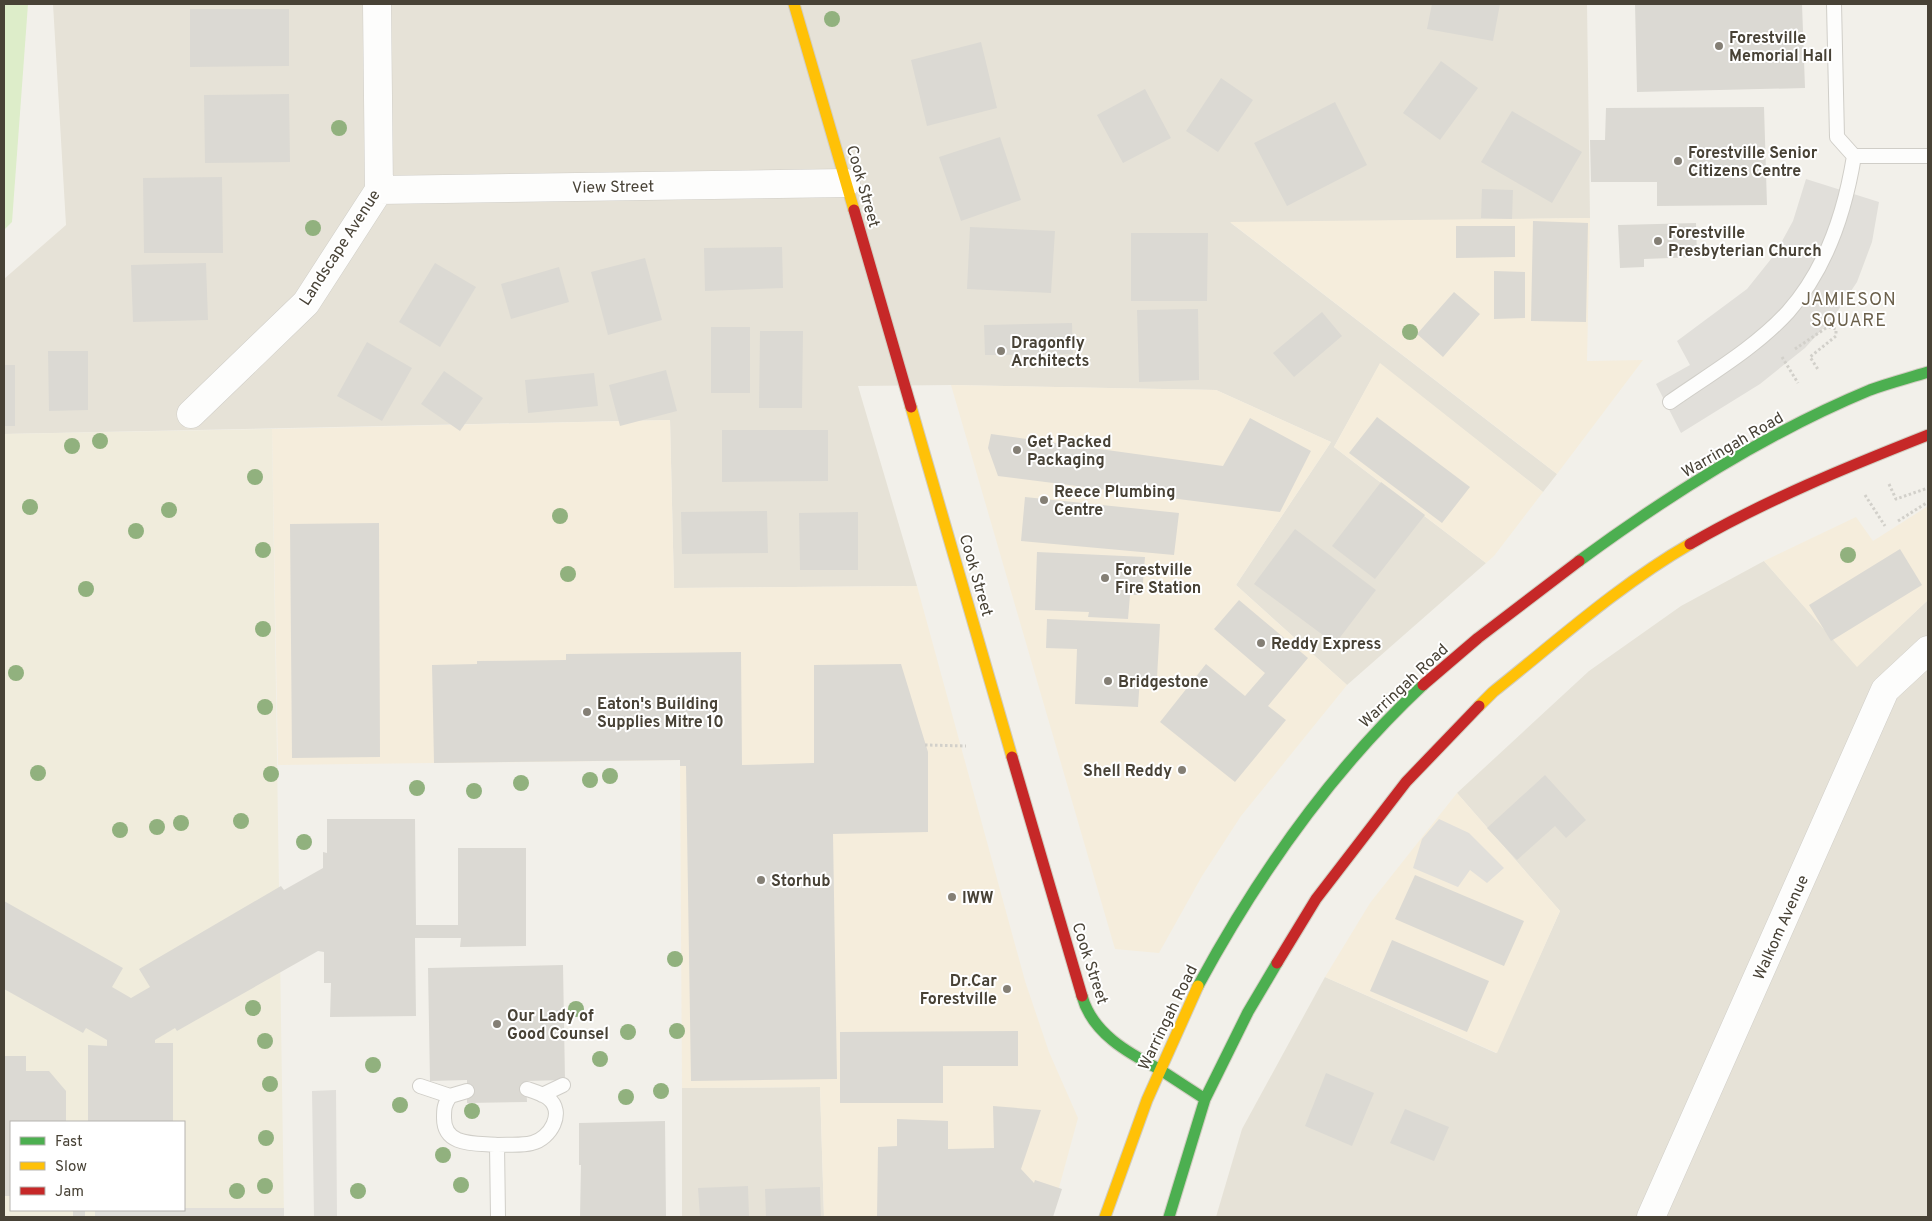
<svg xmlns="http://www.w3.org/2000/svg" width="1932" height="1221" font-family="Overpass,sans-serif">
<rect width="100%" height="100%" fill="#f2f0ea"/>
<!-- residential -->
<path fill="#e6e2d7" d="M53 4H1587L1590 218 1231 223 1557 474 1543 492 1380 364 1334 447 1486 563 1347 685 1236 585 1331 442 1216 390 951 385 858 386 917 586 674 588 670 420 4 434V279L66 225Z
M1764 561 1857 666 1928 600V1217H1216L1242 1129 1325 977 1496 1053 1560 911 1457 793 1589 671 1681 606Z
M820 1087 824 1217H682V1088Z"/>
<!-- commercial -->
<path fill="#f5eddc" d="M1590 218 1587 361 1643 360 1557 474 1230 222Z
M1380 363 1543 492 1494 556 1486 563 1334 447Z
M951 385 1216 390 1331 442 1236 585 1347 685 1241 816 1202 876 1159 953 1115 949Z
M670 420 674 588 917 586 1025 981 1049 1052 1078 1118 1051 1217H824L820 1087 682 1088 680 760 278 765 272 429Z
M1928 506V600L1857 667 1764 561 1856 517 1873 541Z
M1457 793 1560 911 1497 1053 1325 977 1370 903Z"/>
<!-- education -->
<path fill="#f0ecdc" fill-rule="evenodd" d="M272 429 284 1217H4V434ZM11 1122H184V1210H11Z"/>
<!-- green -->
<path fill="#ddedc9" d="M4 4H28L12 222 4 230Z"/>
<!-- parking -->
<path fill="#e1dfda" d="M1806 179 1879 202 1872 242 1857 282 1835 315 1805 348 1760 384 1681 433 1656 384 1690 365 1677 341 1747 289 1775 254 1793 221Z
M1439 819 1469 833 1504 868 1487 883 1470 870 1458 887 1413 868 1422 839Z
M336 1090 337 1217H314L312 1091Z
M184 1208H284V1217H95V1210H184Z"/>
<!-- building -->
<path fill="#dbd9d3" d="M1432 4H1500L1493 41 1427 29Z
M1635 4H1802L1805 88 1637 92Z
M190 9H289V66L190 67Z
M981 42 997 108 927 126 911 60Z
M1441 61 1478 88 1440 140 1403 113Z
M1221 78 1253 100 1218 152 1186 131Z
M1145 89 1171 138 1123 163 1097 115Z
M289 94 290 162 205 163 204 95Z
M1335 102 1367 165 1287 206 1254 143Z
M1764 107 1767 205 1657 206V182H1591L1590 140H1605L1606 108Z
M1512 111 1582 152 1552 203 1481 162Z
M1000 137 1021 200 961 221 939 157Z
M222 177 223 253H144L143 178Z
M1482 189 1513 190 1512 219 1481 218Z
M1533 221 1588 223 1586 322 1531 321Z
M1696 223 1697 257 1644 259V267L1620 268 1618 225Z
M1456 226H1515V257L1456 258Z
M970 227 1055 231 1051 293 967 289Z
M1131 233H1208L1207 301H1131Z
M782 247 783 288 705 291 704 248Z
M645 258 662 320 608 335 591 272Z
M206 263 208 320 133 322 131 265Z
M435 263 476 287 440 347 399 322Z
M559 267 569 302 511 319 501 284Z
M1494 271 1525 272V318L1494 319Z
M1454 292 1480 314 1443 357 1417 334Z
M1198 309 1199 380 1139 382 1137 310Z
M1322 312 1342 336 1294 377 1273 353Z
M1072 323 1073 354 985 355 984 325Z
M711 327H750V393H711Z
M760 331H803L802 408H759Z
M367 342 412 368 382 421 337 396Z
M48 351H88V410L49 411Z
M4 365H15V426H4Z
M666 370 677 411 620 426 609 385Z
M444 371 483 398 460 431 421 404Z
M594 373 598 406 528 413 525 380Z
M1377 417 1470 487 1442 523 1349 453Z
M1250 418 1311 451 1280 512 998 476 988 448 991 434 1223 466Z
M722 430H828V481L722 482Z
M1381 482 1425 515 1375 579 1332 546Z
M1025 497 1179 513 1174 555 1021 541Z
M767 511 768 553 682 554 681 512Z
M858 512V570H800L799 513Z
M379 523 380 757 292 758 290 524Z
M1295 529 1376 590 1335 644 1254 584Z
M1900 549 1922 585 1831 641 1809 605Z
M1037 552 1145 557 1142 595H1130L1128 619 1088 617 1089 612 1035 610Z
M1239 600 1308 658 1268 706 1286 720 1235 782 1160 722 1206 664 1245 696 1265 673 1214 629Z
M1047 619 1160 624 1157 678 1140 677 1138 707 1075 704 1077 649 1046 648Z
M741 652 742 765 814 763V665L901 664 928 752V832L833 834 837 1079 691 1081 686 766H680V760L434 763 432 665 477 664V661L566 660V654Z
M1545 775 1586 820 1566 838 1555 826 1517 860 1487 828Z
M327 819H415L416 925H458V848H526V946L460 947 461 938H415L416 1016 330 1017 331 983H324V952L318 951 177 1031 175 1028 155 1040V1043H173V1122H88V1045L107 1046V1040L86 1028 83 1033 4 989V901L123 968 112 987 131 998 150 987 139 969 281 886 284 890 323 868V852L327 853Z
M1415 875 1524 921 1504 966 1395 919Z
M1392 940 1489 981 1467 1032 1370 991Z
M563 965 565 1080 526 1081 527 1102 467 1103V1080L430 1081 428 968Z
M1018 1031V1066H943V1103H840V1032Z
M4 1056H26V1071H49L66 1091V1122H11V1196H4Z
M1326 1073 1374 1093 1352 1146 1305 1126Z
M993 1106 1041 1110 1021 1169 1034 1183 1035 1180 1062 1189 1053 1217H877L878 1147 897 1146V1119L948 1121V1149L994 1148Z
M1405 1109 1449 1127 1434 1161 1390 1143Z
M665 1121 666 1217H580L581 1165H579V1123Z
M748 1186 749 1217H700L698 1188Z
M820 1187 821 1217H766L765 1189Z
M73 1210H85V1217H73Z"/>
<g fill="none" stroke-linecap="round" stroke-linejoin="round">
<defs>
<path id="lane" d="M1834 4 1837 137 1854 156H1928
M1670 402C1710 374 1755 348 1788 312 1827 268 1845 212 1854 156
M420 1086 450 1096
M467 1091 450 1096C444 1105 444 1109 444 1118 444 1147 476 1143 497 1145
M542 1095 563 1085
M498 1217 497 1145C508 1144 521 1146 532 1143 550 1139 566 1112 548 1098 543 1094 533 1091 527 1089"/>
<path id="street" d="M379 190 846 183
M191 414 306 303 379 190 377 4
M1651 1217 1885 690 1928 650"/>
<path id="fast" d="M1579 561C1670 494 1766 433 1870 390 1889 383 1909 378 1928 372
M1198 986C1258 875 1331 771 1423 685
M1082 996C1092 1033 1128 1053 1159 1069
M1159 1069 1205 1099
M1169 1217 1205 1099 1248 1012 1277 963"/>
<path id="slow" d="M794 4 854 210
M911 407 1012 757
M1479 706 1493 692C1557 641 1619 585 1690 544
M1105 1217 1147 1100 1198 986"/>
<path id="jam" d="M854 210 911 407
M1690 544C1766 500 1847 467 1928 435
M1423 685 1478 638 1579 561
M1012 757 1082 996
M1277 963 1316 899 1406 782 1479 706"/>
</defs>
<!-- lane casing -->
<use href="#lane" stroke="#d0cec8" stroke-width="16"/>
<!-- street casing -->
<use href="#street" stroke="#d0cec8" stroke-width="29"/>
<!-- fast casing -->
<use href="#fast" stroke="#d1cdc1" stroke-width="13"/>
<!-- slow casing -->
<use href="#slow" stroke="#d1cdc1" stroke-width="13"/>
<!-- jam casing -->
<use href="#jam" stroke="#d1cdc1" stroke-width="13"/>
<!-- path -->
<path stroke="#d2d0ca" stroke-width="3" stroke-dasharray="2.5 2.5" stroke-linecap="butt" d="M1795 349 1826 328 1830 327 1836 329V336L1810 357 1819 371
M1782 357 1798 383
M1889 484 1896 499 1928 488
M1865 495 1885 526
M1898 521 1928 502
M925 745 966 746"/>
<!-- lane -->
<use href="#lane" stroke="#fdfdfc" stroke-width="14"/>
<!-- street -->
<use href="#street" stroke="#fdfdfc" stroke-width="28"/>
<!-- fast -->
<use href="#fast" stroke="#4caf50" stroke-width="11"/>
<!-- slow -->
<use href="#slow" stroke="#ffc107" stroke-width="11"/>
<!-- jam -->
<use href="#jam" stroke="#c62828" stroke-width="11"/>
</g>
<!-- trees -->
<g fill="#91b17e">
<circle cx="832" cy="19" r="8"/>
<circle cx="339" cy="128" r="8"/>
<circle cx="313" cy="228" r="8"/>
<circle cx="1410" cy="332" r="8"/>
<circle cx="100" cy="441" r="8"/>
<circle cx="72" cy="446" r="8"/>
<circle cx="255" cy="477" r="8"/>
<circle cx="30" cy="507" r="8"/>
<circle cx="169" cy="510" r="8"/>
<circle cx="560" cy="516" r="8"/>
<circle cx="136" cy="531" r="8"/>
<circle cx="263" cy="550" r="8"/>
<circle cx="1848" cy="555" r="8"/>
<circle cx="568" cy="574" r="8"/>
<circle cx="86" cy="589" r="8"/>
<circle cx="263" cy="629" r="8"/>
<circle cx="16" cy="673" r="8"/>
<circle cx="265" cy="707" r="8"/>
<circle cx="38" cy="773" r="8"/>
<circle cx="271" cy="774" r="8"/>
<circle cx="610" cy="776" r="8"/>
<circle cx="590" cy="780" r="8"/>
<circle cx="521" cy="783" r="8"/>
<circle cx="417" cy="788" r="8"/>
<circle cx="474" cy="791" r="8"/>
<circle cx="241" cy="821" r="8"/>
<circle cx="181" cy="823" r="8"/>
<circle cx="157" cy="827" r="8"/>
<circle cx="120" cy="830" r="8"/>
<circle cx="304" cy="842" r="8"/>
<circle cx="675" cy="959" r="8"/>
<circle cx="253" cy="1008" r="8"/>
<circle cx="576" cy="1009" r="8"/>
<circle cx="677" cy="1031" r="8"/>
<circle cx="628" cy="1032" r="8"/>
<circle cx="265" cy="1041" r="8"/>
<circle cx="600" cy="1059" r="8"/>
<circle cx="373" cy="1065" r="8"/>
<circle cx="270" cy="1084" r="8"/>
<circle cx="661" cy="1091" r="8"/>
<circle cx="626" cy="1097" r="8"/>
<circle cx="400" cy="1105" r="8"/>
<circle cx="472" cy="1111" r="8"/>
<circle cx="266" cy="1138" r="8"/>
<circle cx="443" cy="1155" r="8"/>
<circle cx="461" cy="1185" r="8"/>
<circle cx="265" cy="1186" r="8"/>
<circle cx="237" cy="1191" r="8"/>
<circle cx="358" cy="1191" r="8"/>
</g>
<!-- markers -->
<g fill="#847f75" stroke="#fff" stroke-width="2">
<circle cx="1719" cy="46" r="5"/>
<circle cx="1678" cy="161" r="5"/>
<circle cx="1658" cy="241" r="5"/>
<circle cx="1001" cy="351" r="5"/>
<circle cx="1017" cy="450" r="5"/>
<circle cx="1044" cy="500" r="5"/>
<circle cx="1105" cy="578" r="5"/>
<circle cx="1261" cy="643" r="5"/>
<circle cx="1108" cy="681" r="5"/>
<circle cx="587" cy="712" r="5"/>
<circle cx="1182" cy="770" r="5"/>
<circle cx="761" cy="880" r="5"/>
<circle cx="952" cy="897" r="5"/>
<circle cx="1007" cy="989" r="5"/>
<circle cx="497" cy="1024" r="5"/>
</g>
<g text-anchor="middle" stroke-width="4" stroke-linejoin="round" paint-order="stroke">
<!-- poi labels -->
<g font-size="16" font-weight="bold" fill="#484236" stroke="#fff" text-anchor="start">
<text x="1729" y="43">Forestville<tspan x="1729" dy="18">Memorial Hall</tspan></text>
<text x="1688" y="158">Forestville Senior<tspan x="1688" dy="18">Citizens Centre</tspan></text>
<text x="1668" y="238">Forestville<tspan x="1668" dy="18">Presbyterian Church</tspan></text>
<text x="1011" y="348">Dragonfly<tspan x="1011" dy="18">Architects</tspan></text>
<text x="1027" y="447">Get Packed<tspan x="1027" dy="18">Packaging</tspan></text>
<text x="1054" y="497">Reece Plumbing<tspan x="1054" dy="18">Centre</tspan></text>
<text x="1115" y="575">Forestville<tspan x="1115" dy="18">Fire Station</tspan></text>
<text x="1271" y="649">Reddy Express</text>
<text x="1118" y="687">Bridgestone</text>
<text x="597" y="709">Eaton's Building<tspan x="597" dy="18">Supplies Mitre 10</tspan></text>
<text x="1172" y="776" text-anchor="end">Shell Reddy</text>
<text x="771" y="886">Storhub</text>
<text x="962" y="903">IWW</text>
<text x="997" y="986" text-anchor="end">Dr.Car<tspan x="997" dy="18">Forestville</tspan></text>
<text x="507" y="1021">Our Lady of<tspan x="507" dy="18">Good Counsel</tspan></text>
</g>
<!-- street labels -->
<g font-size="16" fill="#484236" stroke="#fff">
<text transform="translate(613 186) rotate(-1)" y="6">View Street</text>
<text transform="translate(864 186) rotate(74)" y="6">Cook Street</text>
<text transform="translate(339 247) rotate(-57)" y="6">Landscape Avenue</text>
<text transform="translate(1732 444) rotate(-30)" y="6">Warringah Road</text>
<text transform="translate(977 575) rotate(74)" y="6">Cook Street</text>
<text transform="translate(1403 685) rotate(-43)" y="6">Warringah Road</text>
<text transform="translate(1780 927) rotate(-66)" y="6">Walkom Avenue</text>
<text transform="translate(1091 963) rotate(72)" y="6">Cook Street</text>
<text transform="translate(1167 1017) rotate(-64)" y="6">Warringah Road</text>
</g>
<!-- neighbourhood labels -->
<g font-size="18" letter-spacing="1" fill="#6c614c" stroke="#fff">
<text x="1849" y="305">JAMIESON<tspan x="1849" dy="21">SQUARE</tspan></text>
</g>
</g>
<!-- border -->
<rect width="1932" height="1221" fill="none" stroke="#484236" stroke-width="10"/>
<!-- legend -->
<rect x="10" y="1121" width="175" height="90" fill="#ffffff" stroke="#b6b3af"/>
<rect x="20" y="1137" width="25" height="8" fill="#4caf50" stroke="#b6b3af"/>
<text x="55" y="1146" font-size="15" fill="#484236">Fast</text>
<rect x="20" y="1162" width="25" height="8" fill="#ffc107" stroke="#b6b3af"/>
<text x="55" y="1171" font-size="15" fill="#484236">Slow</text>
<rect x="20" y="1187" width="25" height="8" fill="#c62828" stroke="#b6b3af"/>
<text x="55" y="1196" font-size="15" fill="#484236">Jam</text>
</svg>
